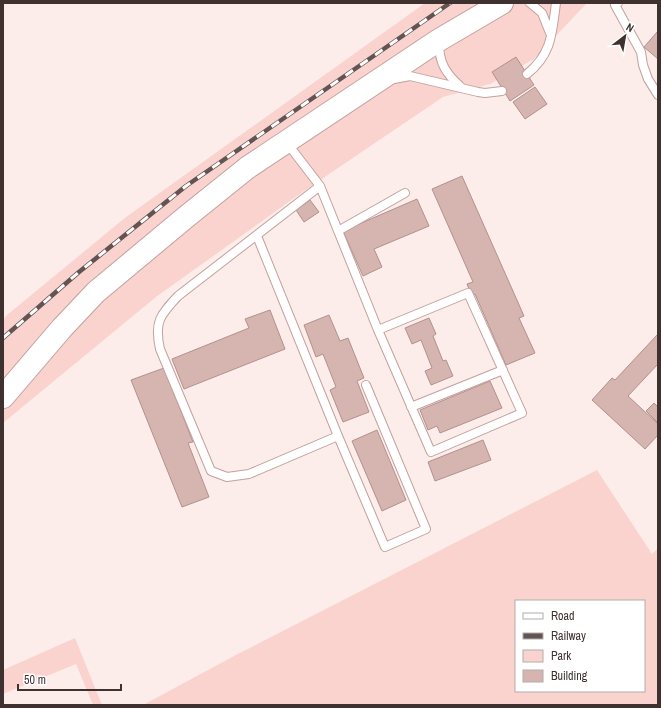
<svg xmlns="http://www.w3.org/2000/svg" width="661" height="708" font-family="'Archivo Narrow',sans-serif">
<rect width="100%" height="100%" fill="#fcedeb"/>
<!-- green -->
<path fill="#fbd3ce" fill-rule="evenodd" d="M425 3H587L534 59 490 84 443 97 304 191 156 297 3 423V320L7 315 126 217Z
M597 470 652 554 658 548V705H143L234 656ZM516 601H644V691H516Z
M75 638 102 705H93L76 664 3 694V670Z"/>
<!-- building -->
<path fill="#d6b4af" stroke="#b2918d" d="M658 31V59L644 47Z
M516 57 534 85 510 101 492 72Z
M535 87 547 104 525 119 513 102Z
M462 176 524 316 519 318 535 353 506 365 475 294 472 296 467 284 473 282 432 189Z
M417 199 429 226 374 249 382 267 363 276 343 231Z
M310 200 319 212 304 222 296 210Z
M270 310 285 349 184 389 172 359 249 328 245 319Z
M329 315 340 341 348 338 364 378 357 381 369 412 343 422 330 390 336 387 323 354 316 357 304 325Z
M429 318 436 334 433 336 443 361 446 360 453 376 431 385 425 371 432 368 421 340 412 344 405 328Z
M658 334V364L628 396 658 424V435L645 449 592 400 612 378 615 380Z
M164 368 193 442 188 443 209 497 182 507 131 380Z
M490 381 502 408 440 433 437 426 428 430 420 410Z
M654 403 658 407V423L646 411Z
M377 430 406 500 382 511 352 441Z
M483 440 491 460 435 481 428 462Z"/>
<g fill="none" stroke-linecap="round" stroke-linejoin="round">
<defs>
<path id="lane" d="M530 3 542 13 550 33
M618 3 615 5 641 52 643 65 648 79 658 95
M439 43C439 63 446 74 461 87
M527 74C552 54 552 33 556 3
M394 79 410 76 478 92 485 93 502 91
M320 186 378 330 431 452 522 413 468 293 378 330
M338 231 405 193
M257 236 338 436 249 474 227 477 211 471 160 349C154 322 160 315 178 296L320 186 287 143
M411 407 503 370
M338 436 385 547 426 529 366 385"/>
<path id="primary" d="M3 397 62 328 96 292 186 217 247 168 439 40 502 3"/>
</defs>
<!-- lane casing -->
<use href="#lane" stroke="#c2a19c" stroke-width="10"/>
<!-- primary casing -->
<use href="#primary" stroke="#c2a19c" stroke-width="24"/>
<!-- lane -->
<use href="#lane" stroke="#fff" stroke-width="8"/>
<!-- primary -->
<use href="#primary" stroke="#fff" stroke-width="22"/>
<defs>
<path id="rail" d="M3 338 79 272 186 186 450 3"/>
</defs>
<!-- rail casing -->
<use href="#rail" stroke="#625452" stroke-width="4.5"/>
<!-- rail -->
<use href="#rail" stroke="#fff" stroke-width="3" stroke-dasharray="9" stroke-linecap="butt"/>
</g>
<!-- border -->
<rect width="661" height="708" fill="none" stroke="#3e312f" stroke-width="8"/>
<!-- legend -->
<rect x="515" y="600" width="130" height="92" fill="#ffffff" stroke="#b2adac"/>
<rect x="523" y="613" width="20" height="6" fill="#ffffff" stroke="#b2adac"/>
<text x="551" y="620" font-size="12" fill="#3e312f">Road</text>
<rect x="523" y="633" width="20" height="6" fill="#625452" stroke="#b2adac"/>
<text x="551" y="640" font-size="12" fill="#3e312f">Railway</text>
<rect x="523" y="650" width="20" height="12" fill="#fbd3ce" stroke="#b2adac"/>
<text x="551" y="660" font-size="12" fill="#3e312f">Park</text>
<rect x="523" y="670" width="20" height="12" fill="#d6b4af" stroke="#b2adac"/>
<text x="551" y="680" font-size="12" fill="#3e312f">Building</text>
<!-- north arrow -->
<g transform="translate(625 36) rotate(31)" stroke="#ffffff" stroke-width="3" paint-order="stroke">
<path d="M0-3L7 15L0 10L-7 15Z" fill="#3e312f"/>
<text y="-6" font-size="11" font-weight="bold" text-anchor="middle" fill="#3e312f">N</text>
</g>
<!-- scale -->
<path d="M18 684v6h103v-6" fill="none" stroke="#3e312f" stroke-width="2"/>
<text x="24" y="684" font-size="12" fill="#3e312f" stroke="#ffffff" stroke-width="3" paint-order="stroke">50 m</text>
</svg>
